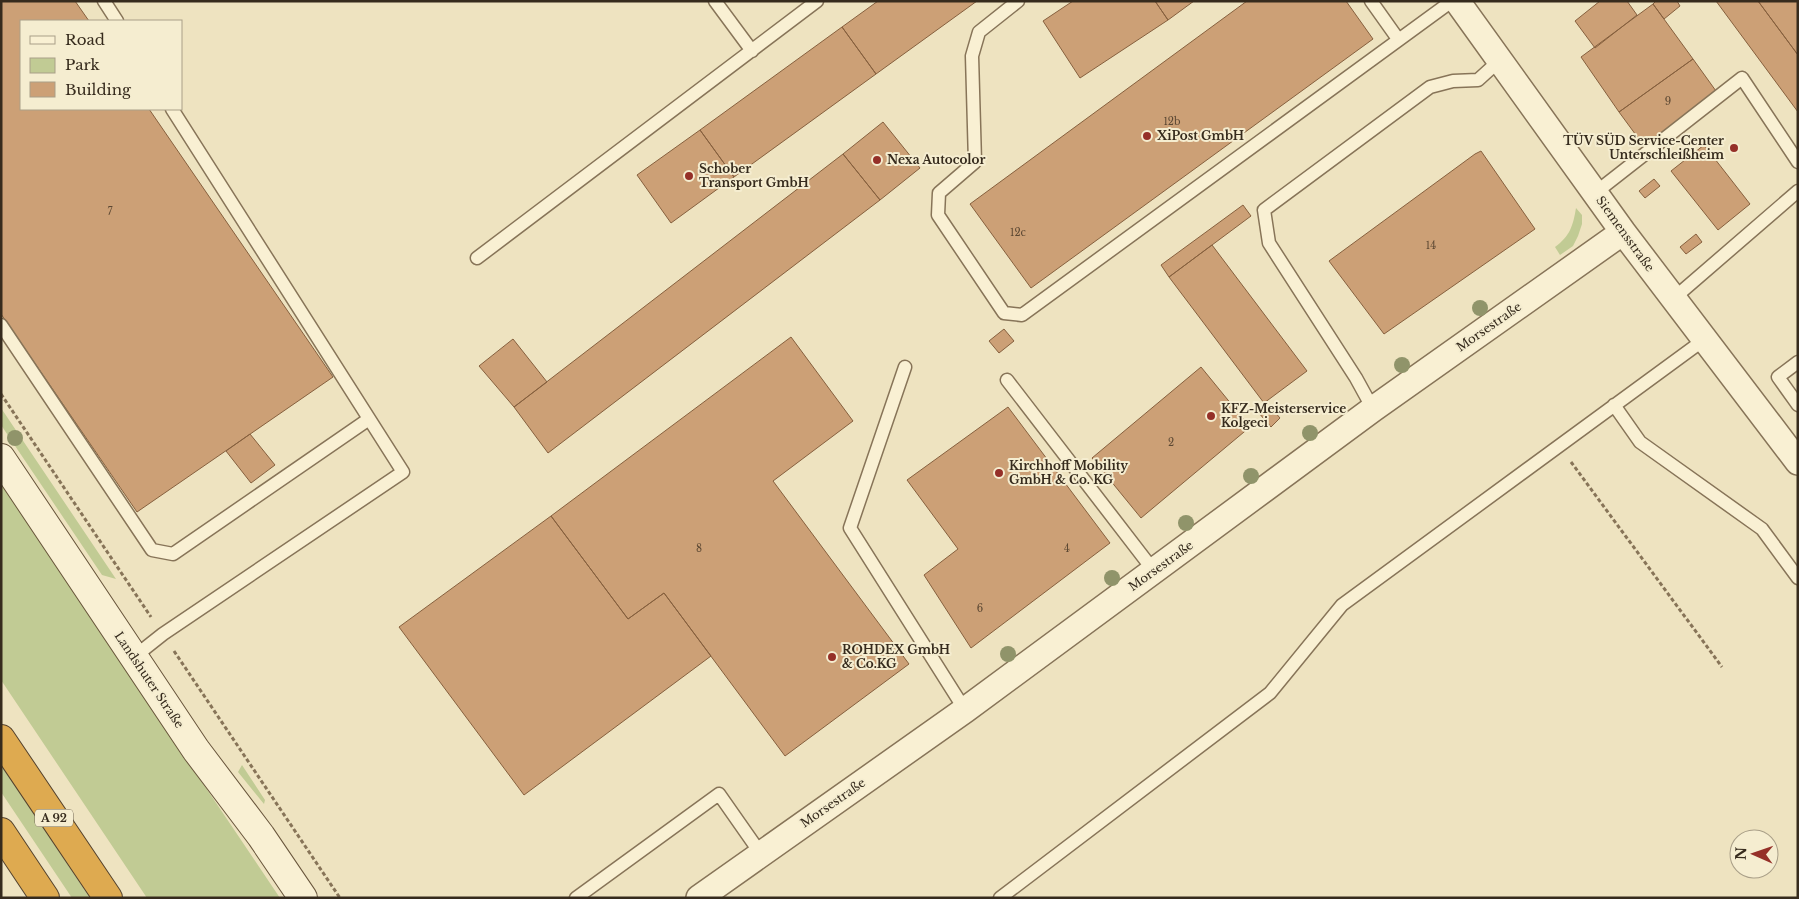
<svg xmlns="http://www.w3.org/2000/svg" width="1799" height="899" font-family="'Libre Baskerville',serif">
<rect width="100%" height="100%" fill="#eee3c0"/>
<!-- green -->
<path fill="#c1cb94" d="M1576 208 1582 215V224L1578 236 1573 246 1560 255 1555 247C1570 236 1573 226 1576 208Z
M1 408 116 579 102 575 1 425Z
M1 483 280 898H147L1 680Z
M1 765 90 898H72L1 792Z
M242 765 265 800 264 804 238 772Z"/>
<!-- building -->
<path fill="#cca076" stroke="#86603e" d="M1 1H75L89 21H21V109H149L333 377 137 512 1 314Z
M878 1H977L876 74 842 27Z
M1073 1H1155L1168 20 1080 78 1043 21Z
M1155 1H1194L1168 20Z
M1247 1H1346L1373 39 1031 288 970 204Z
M1600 1H1627L1637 15 1595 48 1575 21Z
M1656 1H1677L1680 6 1664 19 1653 4Z
M1716 1H1758L1798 55V112Z
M1758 1H1798V55Z
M1653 4 1693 59 1619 112 1581 57Z
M842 27 876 74 734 177 700 130Z
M1693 59 1716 91 1644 146 1619 112Z
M883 122 920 168 880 200 843 154Z
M700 130 734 177 671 223 637 175Z
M1704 145 1750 204 1718 230 1671 171Z
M1481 151 1535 229 1384 334 1329 261 1475 154Z
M843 154 880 200 548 453 514 407Z
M1654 179 1660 186 1645 198 1639 191Z
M1243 205 1251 216 1169 277 1161 265Z
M1696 234 1702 242 1686 254 1680 247Z
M1212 245 1307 371 1264 403 1169 277Z
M1004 329 1014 341 999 353 989 341Z
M791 337 853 421 773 481 909 664 785 756 664 593 628 619 551 516Z
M513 339 547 382 514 407 479 366Z
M1201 367 1250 427 1141 518 1092 458Z
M1268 404 1280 418 1271 427 1258 412Z
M1008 407 1110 543 971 648 924 575 958 549 907 480Z
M250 434 275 465 251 483 226 451Z
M551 516 628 619 664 593 711 656 524 795 399 627Z"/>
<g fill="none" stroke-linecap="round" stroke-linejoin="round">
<defs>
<path id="service" d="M104 1 117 21
M715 1 752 51
M1018 1 979 32 972 56 975 162 939 193 938 215 1004 313 1022 315 1452 1
M1371 1 1398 39
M1595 193 1742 78 1798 162
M477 258 817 1
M1673 299 1798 191
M1 325 152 550 173 554 369 419
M1798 362 1778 377 1798 405
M905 367 850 528 965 710
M1007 380 1154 571
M1614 405 1640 442 1762 529 1798 578
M1373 409 1356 378 1269 243 1264 210 1430 87 1453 81 1478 80 1500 60
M134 657 163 634 403 472 172 109
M576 898 719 794 761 854
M1000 898 1270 693 1342 605 1705 339"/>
<path id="minor" d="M1457 1 1623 232 1798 462
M699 898 965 710 1373 409 1623 232"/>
<path id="secondary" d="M1 458 196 750 261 836 303 898"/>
<path id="motorway" d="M1 739 108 898
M1 832 45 898"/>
</defs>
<!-- service casing -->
<use href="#service" stroke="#877458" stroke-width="15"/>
<!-- minor casing -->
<use href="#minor" stroke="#877458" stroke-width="28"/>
<!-- secondary casing -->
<use href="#secondary" stroke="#68553b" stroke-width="30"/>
<!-- motorway casing -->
<use href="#motorway" stroke="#54422d" stroke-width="30"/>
<!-- path -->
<path stroke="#877458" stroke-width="3" stroke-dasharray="4 2.5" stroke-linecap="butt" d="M1 394 151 617
M1571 462 1722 667
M174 651 340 898"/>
<!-- service -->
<use href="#service" stroke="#f9f0d3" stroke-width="12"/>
<!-- minor -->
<use href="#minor" stroke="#f9f0d3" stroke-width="25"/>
<!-- secondary -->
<use href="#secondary" stroke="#f9f0d3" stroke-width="28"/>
<!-- motorway -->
<use href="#motorway" stroke="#deaa50" stroke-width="28"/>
</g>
<!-- trees -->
<g fill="#90946a">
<circle cx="1480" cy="308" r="8"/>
<circle cx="1402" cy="365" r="8"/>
<circle cx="1310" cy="433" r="8"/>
<circle cx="15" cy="438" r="8"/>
<circle cx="1251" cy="476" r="8"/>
<circle cx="1186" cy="523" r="8"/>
<circle cx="1112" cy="578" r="8"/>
<circle cx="1008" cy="654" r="8"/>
</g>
<!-- markers -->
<g fill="#953028" stroke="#f5edd0" stroke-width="2">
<circle cx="1147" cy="136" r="5"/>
<circle cx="1734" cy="148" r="5"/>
<circle cx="877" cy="160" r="5"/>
<circle cx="689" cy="176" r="5"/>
<circle cx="1211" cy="416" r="5"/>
<circle cx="999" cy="473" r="5"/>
<circle cx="832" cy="657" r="5"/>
</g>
<g text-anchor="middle" stroke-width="4" stroke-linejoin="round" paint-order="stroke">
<!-- number labels -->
<g font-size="10" fill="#5c4833">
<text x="1668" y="105">9</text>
<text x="1172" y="125">12b</text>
<text x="110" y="215">7</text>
<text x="1018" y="236">12c</text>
<text x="1431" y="249">14</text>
<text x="1171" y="446">2</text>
<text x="699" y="552">8</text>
<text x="1067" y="552">4</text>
<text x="980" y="612">6</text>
</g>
<!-- shield labels -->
<rect fill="#f5edd0" stroke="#6f6553" stroke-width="1" x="35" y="809.5" width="38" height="17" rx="4"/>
<g font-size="11" font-weight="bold" fill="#362b1d">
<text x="54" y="822">A 92</text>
</g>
<!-- poi labels -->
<g font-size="12" font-weight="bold" fill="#362b1d" stroke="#f5edd0" text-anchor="start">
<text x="1157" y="140">XiPost GmbH</text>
<text x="1724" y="145" text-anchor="end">TÜV SÜD Service-Center<tspan x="1724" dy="14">Unterschleißheim</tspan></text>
<text x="887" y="164">Nexa Autocolor</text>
<text x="699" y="173">Schober<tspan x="699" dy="14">Transport GmbH</tspan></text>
<text x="1221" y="413">KFZ-Meisterservice<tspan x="1221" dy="14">Kolgeci</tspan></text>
<text x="1009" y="470">Kirchhoff Mobility<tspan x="1009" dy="14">GmbH &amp; Co. KG</tspan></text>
<text x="842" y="654">ROHDEX GmbH<tspan x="842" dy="14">&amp; Co.KG</tspan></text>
</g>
<!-- street labels -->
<g font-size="12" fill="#362b1d" stroke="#f5edd0">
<text transform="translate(1625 234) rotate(54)" y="4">Siemensstraße</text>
<text transform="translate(1489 327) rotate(-35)" y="4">Morsestraße</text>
<text transform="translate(1161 566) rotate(-36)" y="4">Morsestraße</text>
<text transform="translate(149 680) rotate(56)" y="4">Landshuter Straße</text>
<text transform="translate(833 803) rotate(-35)" y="4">Morsestraße</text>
</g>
</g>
<!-- border -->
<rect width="1799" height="899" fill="none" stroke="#362b1d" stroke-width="5"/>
<!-- legend -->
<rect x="20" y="20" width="162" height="90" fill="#f5edd0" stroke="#a99f88"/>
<rect x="30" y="36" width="25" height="8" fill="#f9f0d3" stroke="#a99f88"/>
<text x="65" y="45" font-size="15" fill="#362b1d">Road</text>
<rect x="30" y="58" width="25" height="15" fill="#c1cb94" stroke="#a99f88"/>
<text x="65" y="70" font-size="15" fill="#362b1d">Park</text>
<rect x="30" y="82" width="25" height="15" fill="#cca076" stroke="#a99f88"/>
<text x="65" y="95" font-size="15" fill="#362b1d">Building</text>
<!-- north arrow -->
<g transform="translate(1754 854) rotate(272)"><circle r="24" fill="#f5edd0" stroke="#a99f88"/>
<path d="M0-4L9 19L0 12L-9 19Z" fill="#953028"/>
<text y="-8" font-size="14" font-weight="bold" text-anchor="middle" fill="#362b1d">N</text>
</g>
</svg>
